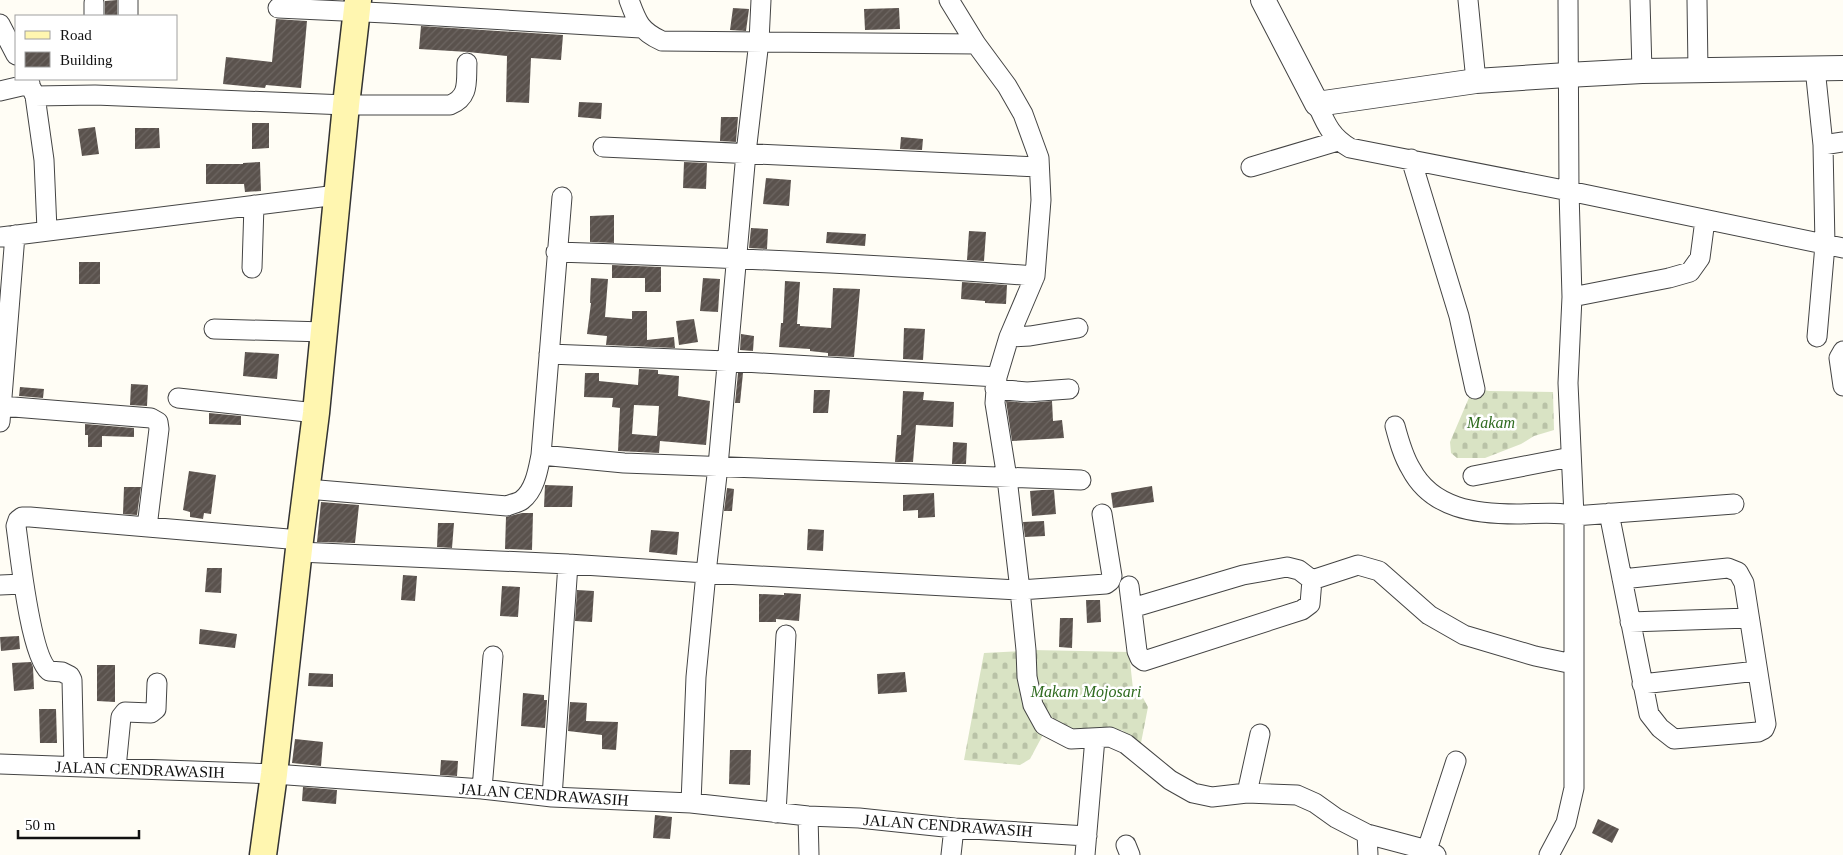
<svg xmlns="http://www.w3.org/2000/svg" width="1843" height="855" font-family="Georgia,serif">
<defs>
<pattern id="cemetery-stones" width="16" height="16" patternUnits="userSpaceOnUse" patternTransform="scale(1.25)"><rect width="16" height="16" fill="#d9e3c4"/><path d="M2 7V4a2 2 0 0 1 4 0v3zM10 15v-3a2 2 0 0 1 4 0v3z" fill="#b9c2a7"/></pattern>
<pattern id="building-hatch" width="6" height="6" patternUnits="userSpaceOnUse" patternTransform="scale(1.25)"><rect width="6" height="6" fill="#5a524d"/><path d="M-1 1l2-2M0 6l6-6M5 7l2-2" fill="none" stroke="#6d6662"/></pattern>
</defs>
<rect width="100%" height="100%" fill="#fffdf5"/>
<!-- cemetery -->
<path fill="url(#cemetery-stones)" d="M1479 389 1489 391 1553 392 1554 430 1534 436 1521 444 1485 458H1457L1451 453 1450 442 1471 393Z
M1032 650 1129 652 1133 689 1142 696 1148 707 1140 748 1122 730 1084 732 1063 726 1045 714 1038 701Z
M1022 651 1045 731 1030 759 1020 765 964 760 984 653Z"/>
<!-- building -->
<path fill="url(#building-hatch)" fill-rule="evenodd" d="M117 0V16H105V1Z
M733 8 749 9 746 31 730 30Z
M899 8 900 29 865 30 864 9Z
M276 19 307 21 301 88 266 85 265 88 223 84 226 57 272 62Z
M421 26 563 35 561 60 531 58 529 103 506 102 507 56 468 52 419 49Z
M579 102 602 103 601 119 578 117Z
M721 117H738L736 142 720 141Z
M252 123H269V148L252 149Z
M95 127 99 154 82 156 78 129Z
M135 128H159L160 148 135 149Z
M901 137 923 139 922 150 900 149Z
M260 162 261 191 245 192 244 184H206V164H243V163Z
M684 162 707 163 706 189 683 188Z
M766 178 791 180 789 206 763 204Z
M614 215V243L590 242V216Z
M751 228 768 229 767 249 749 248Z
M969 231 986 232 984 261 967 260Z
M827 232 866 234 865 246 826 243Z
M79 262H100V284H79Z
M612 265 661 267V292H645V278H612Z
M591 278 608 279 605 317 632 319V311H647V340L674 337 675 348 606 345 607 336 587 334 591 303H590Z
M703 278 720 279 718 312 700 311Z
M785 281 800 282 797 324H800V326L831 328 833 288 860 289 854 357 828 356V353L810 351V349L779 347 781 323H783Z
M962 282 1007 285 1006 304 985 303V301L961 299Z
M694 319 698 342 679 345 676 321Z
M904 328 925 329 923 360 903 359Z
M741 334 754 336 753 351 740 350Z
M245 352 279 354 277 379 243 376Z
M639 369 658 370V374L679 376 678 396 710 401 706 445 660 441 659 453 618 451 620 408 612 407 613 398 584 397 585 373H599V381L638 385ZM634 405 659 406 657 436 632 434Z
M738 373H743L740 403H735Z
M131 384 148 385 147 406 130 405Z
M20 387 44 389 43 398 19 396Z
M814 390H830L828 413H813Z
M903 391 924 392 923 400 954 402 953 427 916 425 913 462H895L897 435H901Z
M1006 401 1028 403 1052 401 1053 421 1062 420 1064 438 1012 441Z
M209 413 241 416V425L209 424Z
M85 424 134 428V437L102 436V447H88V435H85Z
M953 442 967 443 966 464H952Z
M189 471 216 475 211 514 204 513 203 519 190 517V512L183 510Z
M545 485 573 486 572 507H544Z
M1152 486 1154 502 1113 508 1111 493Z
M124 487H141L137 515 123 514Z
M727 488 734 489 732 511H724Z
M1042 490H1054L1056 514 1032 516 1030 491Z
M934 493 935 517 918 518V510L903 511V495Z
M321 502 359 505 355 543 317 542Z
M522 513H533L532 550 505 549 506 517Z
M1044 521 1045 536 1025 537 1023 522Z
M438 523H454L452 548 437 547Z
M808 529 824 530 823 551 807 550Z
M651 530 679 532 677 555 649 552Z
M207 568H222L221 593 205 592Z
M403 575 417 576 415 601 401 600Z
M502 586 520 587 518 617 500 616Z
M577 590 594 591 592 622 575 621Z
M784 593 801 594 799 621 776 619V622H759V594L784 595Z
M1086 600H1100L1101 622 1087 623Z
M1060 618H1073L1072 648 1059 647Z
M200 629 237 634 235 648 199 644Z
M19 636 20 649 1 651 0 637Z
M31 662 33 667 34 689 14 691 12 663Z
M97 665H115V702L97 701Z
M905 672 907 692 878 694 877 674Z
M309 673 333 674V687L308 686Z
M523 693 544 695V700H547L545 728 521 726Z
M570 702 587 703 586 721 618 722 616 750 602 749V735L568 731Z
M39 709H56L57 743H40Z
M295 739 323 742 321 766 292 763Z
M730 750H751L750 785 729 784Z
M441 760 458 761 457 776 440 775Z
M303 787 337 790 336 804 302 801Z
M655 815 672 817 670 839 653 838Z
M1598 819 1619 829 1612 843 1592 833Z"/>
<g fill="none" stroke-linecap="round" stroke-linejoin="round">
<defs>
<path id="minor" d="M629 0C637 22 640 31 662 41L976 44
M949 0 976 44 1007 86 1023 114 1039 158 1041 200 1035 276 1009 337 997 377 995 403 1007 478 1020 590 1026 650 1027 677 1033 705 1044 725 1071 739 1110 737 1126 744 1170 780 1193 793 1212 797 1247 793
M1468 0 1476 81
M1640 0 1642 71
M1697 0 1698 70
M94 3V16
M278 8 386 13 641 28
M128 16V0
M0 24 16 55
M1815 68 1823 145 1825 245 1817 337
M27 79 35 96 44 160 47 230
M0 91 30 84
M35 96 95 95 346 105H450C470 97 466 81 467 63
M1317 104C1326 124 1331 137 1350 148L1569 191 1568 0
M1823 145 1843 142
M603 147 1039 167
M1411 159 1459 316 1475 389
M1251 167 1338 141
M0 237 337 195
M556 252C716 257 876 264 1035 276
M252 268 254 205
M1572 297 1669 278 1690 272 1700 258 1705 220
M214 329 325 332
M1009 337 1030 336 1078 328
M1843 351 1839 358 1843 386
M549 354 727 361 997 377
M995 389 1027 392 1069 389
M178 398 316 413
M1 406 151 418 158 422 159 429 147 527
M0 422 15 235
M1395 426C1399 441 1403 456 1411 469 1432 509 1476 514 1517 514 1536 514 1557 511 1574 516L1734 504
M541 455 624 463 1081 480
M1473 476 1571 457
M307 489 507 506C511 504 518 503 522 500 535 490 538 470 541 455L562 197
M1609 513 1649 714 1660 728 1674 739 1758 732 1764 729 1766 724 1744 583 1738 572 1728 568 1622 579
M299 552 568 564 706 573 1020 590 1106 584 1110 581 1112 576 1102 514
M0 585 23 584
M1129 586 1137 651 1140 658 1144 661 1302 610 1310 604 1312 580
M1132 608 1243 575 1287 567 1299 570 1312 580 1358 565 1379 571 1429 615 1464 635 1535 656 1573 664
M1630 622 1749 618
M1642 684 1757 671
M1260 734 1247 793 1297 795 1315 803 1336 818 1367 834 1368 855
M0 764 274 774 482 789 552 797 691 803 808 816 859 818 954 828 1087 836
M74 767 72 680 70 676 62 672 49 671C30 655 20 554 16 526L18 520 22 517H30L300 540
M116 768 121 717 125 712 151 713 156 709 157 683
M482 789 493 656
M552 797 568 564
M691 803 696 677 706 573 718 466 746 153 759 41 761 0
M776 813 786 635
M808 816 809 855
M1367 834 1427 850 1436 855
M1126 845 1130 855
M1427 850 1456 761
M951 855 954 828
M1085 855 1095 738
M1549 855 1566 823 1574 788V516L1568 383 1572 297 1569 191 1843 248"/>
<path id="tertiary" d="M1263 0 1317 104 1476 81 1567 75 1642 71 1843 68"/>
<path id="secondary" d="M263 855 274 774 300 540 316 413 346 105 358 0"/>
</defs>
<!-- minor casing -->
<use href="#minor" stroke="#444" stroke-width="21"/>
<!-- tertiary casing -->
<use href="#tertiary" stroke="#444" stroke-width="26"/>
<!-- secondary casing -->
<use href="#secondary" stroke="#333" stroke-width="29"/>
<!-- minor -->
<use href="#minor" stroke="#fff" stroke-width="19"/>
<!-- tertiary -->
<use href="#tertiary" stroke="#fff" stroke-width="24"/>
<!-- secondary -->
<use href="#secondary" stroke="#fff6b0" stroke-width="26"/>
</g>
<g text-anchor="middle" stroke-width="5" stroke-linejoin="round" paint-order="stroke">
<!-- park labels -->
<g font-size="16" font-style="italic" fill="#2f6b1f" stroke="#fff">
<text x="1491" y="428">Makam</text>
<text x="1086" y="697">Makam Mojosari</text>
</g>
<!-- street labels -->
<g font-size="16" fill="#111" stroke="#fff">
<text transform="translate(140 769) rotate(2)" y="6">JALAN CENDRAWASIH</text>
<text transform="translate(544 794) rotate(4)" y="6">JALAN CENDRAWASIH</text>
<text transform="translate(948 825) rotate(4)" y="6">JALAN CENDRAWASIH</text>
</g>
</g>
<!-- legend -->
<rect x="15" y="15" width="162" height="65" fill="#ffffff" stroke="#a0a0a0"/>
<rect x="25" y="31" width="25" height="8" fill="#fff6b0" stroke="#a0a0a0"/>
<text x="60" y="40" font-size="15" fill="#111111">Road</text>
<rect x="25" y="52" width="25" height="15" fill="url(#building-hatch)" stroke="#a0a0a0"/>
<text x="60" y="65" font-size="15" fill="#111111">Building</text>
<!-- scale -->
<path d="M18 830v8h121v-8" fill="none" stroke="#111111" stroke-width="2.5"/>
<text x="25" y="830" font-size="15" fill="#111111" stroke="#ffffff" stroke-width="4" paint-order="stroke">50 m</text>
</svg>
